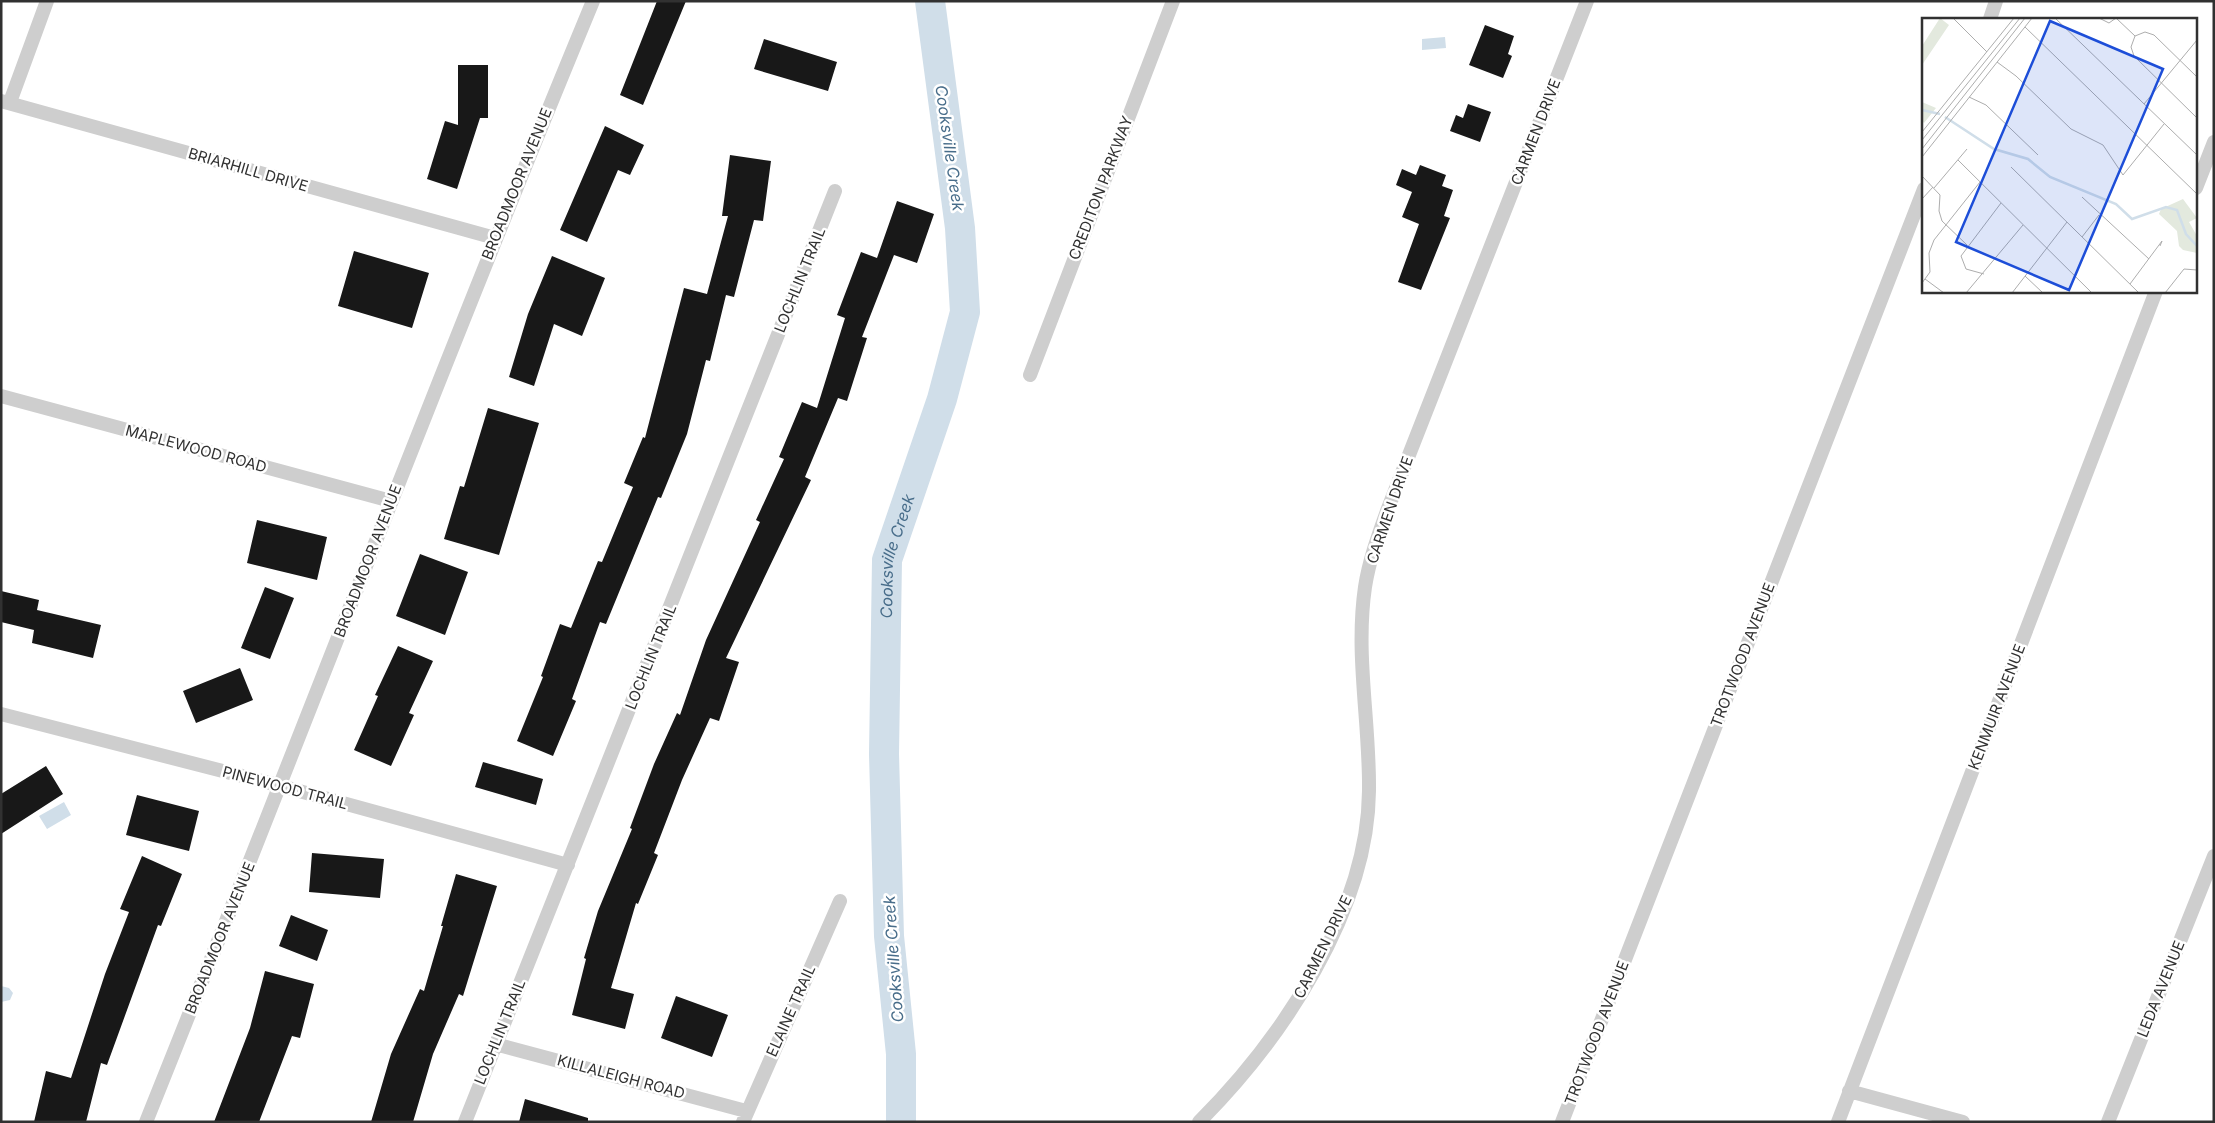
<svg xmlns="http://www.w3.org/2000/svg" width="2215" height="1123" font-family="Inter,sans-serif">
<rect width="100%" height="100%" fill="#fff"/>
<!-- water -->
<path fill="#d0dee9" d="M1445 37 1446 48 1422 50V39Z
M64 802 71 815 47 829 39 816Z
M1 986 9 988 13 993 10 1000 1 1002Z"/>
<g fill="none" stroke-linecap="round" stroke-linejoin="round">
<!-- river -->
<path stroke="#d0dee9" stroke-width="30" id="s1" d="M901 1122V1054L889 936 884 754 887 560 942 399 965 312 960 228 930 1"/>
</g>
<!-- building -->
<path fill="#181818" d="M657 1H686L643 105 620 95Z
M1485 25 1514 36 1508 54 1512 56 1503 78 1469 65Z
M764 39 837 62 828 91 754 69Z
M458 65H488V118H480L457 189 427 179 445 121 458 125Z
M1468 104 1491 112 1480 142 1450 131 1456 115 1463 118Z
M605 126 644 145 630 175 618 170 587 242 560 230Z
M730 155 771 161 763 221 754 220 734 297 726 295 710 361 706 360 687 434 661 498 658 497 606 624 600 622 572 699 576 701 553 756 517 741 543 677 541 676 560 624 571 628 598 561 602 562 633 487 624 483 643 437 645 438 684 288 707 294 728 216H722Z
M1420 165 1446 175 1442 186 1453 190 1444 216 1450 218 1421 290 1398 282 1419 224 1402 217 1412 192 1396 185 1402 169 1416 175Z
M897 201 934 214 917 263 894 255 862 337 867 338 847 401 838 398 805 477 811 480 726 658 739 662 719 721 710 718 682 780 654 853 658 855 638 904 636 903 611 988 634 994 625 1029 572 1015 586 959 584 958 598 911 632 829 630 828 654 764 677 713 680 715 706 640 760 522 756 520 784 459 779 457 802 402 817 408 845 318 837 315 861 252 877 258Z
M354 251 429 273 412 328 338 306Z
M552 256 605 278 582 336 554 324 534 386 509 377 528 314Z
M488 408 539 423 499 555 444 539 460 486 464 487Z
M257 520 327 537 317 580 247 563Z
M420 554 468 572 445 635 396 616Z
M265 587 294 598 270 659 241 648Z
M1 591 39 600 37 610 101 625 93 658 32 643 34 630 1 622Z
M398 646 433 661 409 713 414 715 391 766 354 750 378 696 375 695Z
M240 668 253 700 196 723 183 691Z
M483 762 543 779 536 805 475 787Z
M46 766 63 794 1 834V794Z
M137 795 199 811 189 851 126 835Z
M312 853 384 859 380 898 309 892Z
M142 856 182 874 161 926 158 925 107 1065 101 1063 86 1122H34L46 1071 71 1078 105 974 129 912 120 909Z
M456 874 497 886 463 996 459 994 433 1054 413 1122H371L391 1054 420 989 424 991 443 926H441Z
M291 915 328 930 317 961 279 946Z
M265 971 314 984 300 1038 292 1036 259 1122H214L250 1028Z
M676 996 728 1015 712 1057 661 1038Z
M525 1099 588 1118V1122H519Z"/>
<g fill="none" stroke-linecap="round" stroke-linejoin="round">
<!-- street -->
<path stroke="#cecece" stroke-width="14" d="M1990 19 1996 1
M1 101 495 238
M10 102 47 1
M2196 188 2214 142
M1030 375 1173 1
M1 396 391 501
M1 714 281 786 568 865
M495 1044 746 1111
M1849 1091 1963 1122
M146 1122C296 749 439 373 593 1
M465 1122 835 191
M743 1122 840 901
M1199 1122C1282 1039 1368 911 1369 791 1370 723 1355 655 1365 587 1369 561 1378 536 1387 511L1587 1
M1562 1122 1924 189
M1838 1122 2156 291
M2108 1122 2214 856"/>
</g>
<g text-anchor="middle" stroke-width="5" stroke-linejoin="round" paint-order="stroke">
<!-- street labels -->
<g font-size="15" fill="#313131" stroke="#fff">
<text transform="translate(1536 132) rotate(-69)" y="5">CARMEN DRIVE</text>
<text transform="translate(248 170) rotate(16)" y="5">BRIARHILL DRIVE</text>
<text transform="translate(517 184) rotate(-68)" y="5">BROADMOOR AVENUE</text>
<text transform="translate(1101 188) rotate(-69)" y="5">CREDITON PARKWAY</text>
<text transform="translate(800 280) rotate(-68)" y="5">LOCHLIN TRAIL</text>
<text transform="translate(196 449) rotate(15)" y="5">MAPLEWOOD ROAD</text>
<text transform="translate(1390 510) rotate(-71)" y="5">CARMEN DRIVE</text>
<text transform="translate(368 561) rotate(-69)" y="5">BROADMOOR AVENUE</text>
<text transform="translate(1743 655) rotate(-69)" y="5">TROTWOOD AVENUE</text>
<text transform="translate(651 657) rotate(-68)" y="5">LOCHLIN TRAIL</text>
<text transform="translate(1997 707) rotate(-69)" y="5">KENMUIR AVENUE</text>
<text transform="translate(285 788) rotate(15)" y="5">PINEWOOD TRAIL</text>
<text transform="translate(220 938) rotate(-68)" y="5">BROADMOOR AVENUE</text>
<text transform="translate(1323 947) rotate(-64)" y="5">CARMEN DRIVE</text>
<text transform="translate(2161 989) rotate(-68)" y="5">LEDA AVENUE</text>
<text transform="translate(791 1011) rotate(-66)" y="5">ELAINE TRAIL</text>
<text transform="translate(500 1032) rotate(-68)" y="5">LOCHLIN TRAIL</text>
<text transform="translate(1597 1033) rotate(-69)" y="5">TROTWOOD AVENUE</text>
<text transform="translate(621 1077) rotate(15)" y="5">KILLALEIGH ROAD</text>
</g>
<!-- water labels -->
<g font-size="16" font-style="italic" fill="#486d8a" stroke="#fff">
<text transform="translate(950 148) rotate(82)" y="6">Cooksville Creek</text>
<text dy="6" stroke="none"><textPath href="#s1" startOffset="568">Cooksville Creek</textPath></text>
<text transform="translate(893 959) rotate(-94)" y="6">Cooksville Creek</text>
</g>
</g>
<!-- overview -->
<g transform="translate(1922 18)">
<rect width="275" height="275" fill="#fff"/>
<path d="M18 0 27 7 0 47V28ZM0 84 14 90 2 105 0 103ZM261 181 275 200 267 204 275 218V235L261 232 257 228 255 213 237 196 239 191Z" fill="#e3e9de"/>
<path fill="none" stroke="#d0dee9" stroke-width="2.5" d="M0 92 18 96M23 99 72 131 106 141 128 159 194 186 210 201 244 189 255 192 264 216 275 228"/>
<path fill="none" stroke="#adadad" stroke-width="1" d="M31 0 65 34M133 0 275 137M177 0 187 5 194 0M194 0 213 18M103 9 275 176M213 18 209 29 212 38 275 100M213 18 223 14 232 17 275 59M75 44 94 58 149 111 181 127 201 157 242 106M47 79 64 87 116 137M222 86 275 22M0 114 92 0M0 122 98 0M0 131 103 0M0 139 110 0M36 142 170 275M89 149 217 275M0 158 18 177 17 193 20 203 45 227M12 170 45 131M160 179 227 241M0 181 11 169M160 219 177 197M62 256 44 251 39 238 79 185M103 258 121 275M3 261 22 275M0 265 8 254 7 235 12 222 58 164M208 266 240 223 238 228M44 275 101 207M90 275 145 204M243 275 262 251 275 252"/>
<path fill="#1d4ed8" fill-opacity="0.15" stroke="#1d4ed8" stroke-width="2.5" d="M128 3 241 51 147 272 34 224Z"/>
<rect width="275" height="275" fill="none" stroke="#313131" stroke-width="2.5"/>
</g>
<!-- border -->
<rect width="2215" height="1123" fill="none" stroke="#313131" stroke-width="5"/>
</svg>
